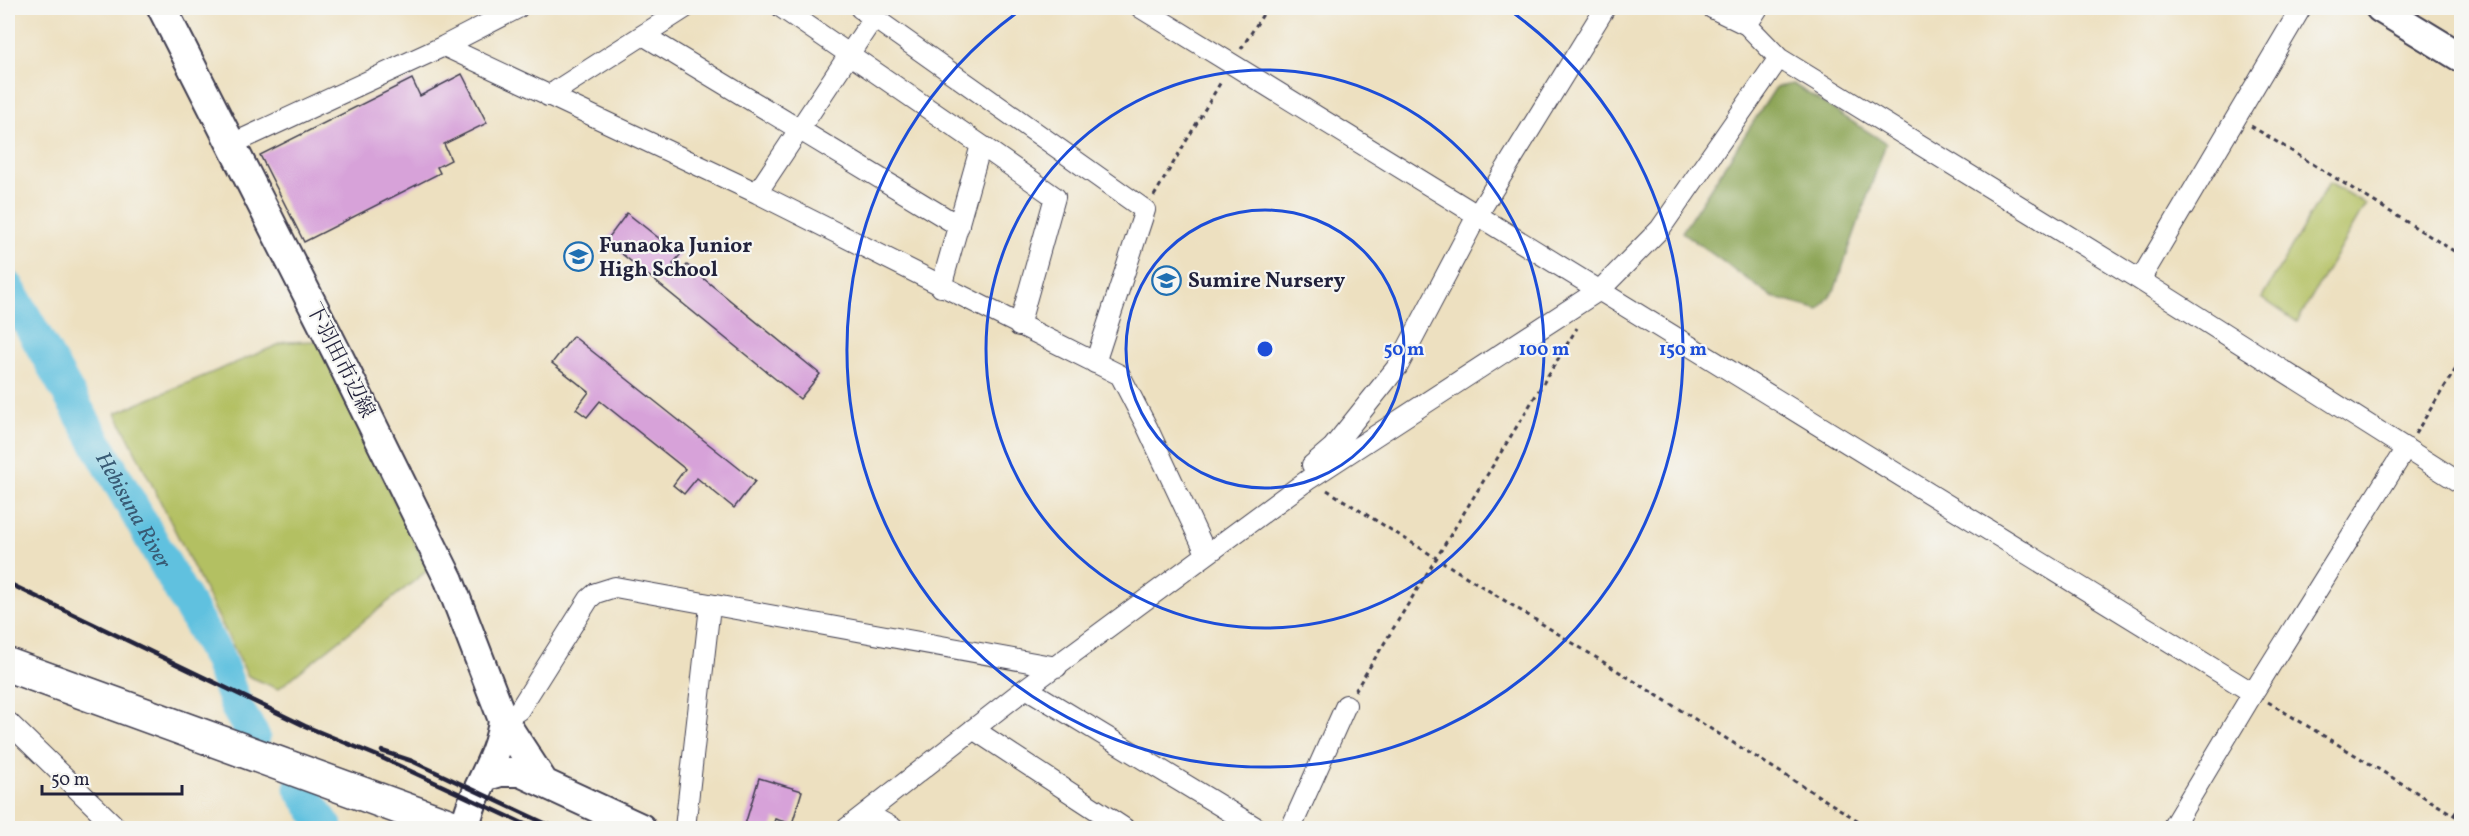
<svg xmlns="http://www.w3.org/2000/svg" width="2469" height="836" font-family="Vollkorn,'Noto Serif JP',serif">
<rect width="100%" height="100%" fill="#f6f6f2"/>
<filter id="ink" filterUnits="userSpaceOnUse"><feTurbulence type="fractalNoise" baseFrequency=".0167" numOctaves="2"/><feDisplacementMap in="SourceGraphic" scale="12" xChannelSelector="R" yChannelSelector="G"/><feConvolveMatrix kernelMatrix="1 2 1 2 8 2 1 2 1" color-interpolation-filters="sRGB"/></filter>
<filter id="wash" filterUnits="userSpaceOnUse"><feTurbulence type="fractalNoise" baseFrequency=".008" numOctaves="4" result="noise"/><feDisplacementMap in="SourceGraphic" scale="24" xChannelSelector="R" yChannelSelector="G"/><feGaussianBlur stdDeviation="1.35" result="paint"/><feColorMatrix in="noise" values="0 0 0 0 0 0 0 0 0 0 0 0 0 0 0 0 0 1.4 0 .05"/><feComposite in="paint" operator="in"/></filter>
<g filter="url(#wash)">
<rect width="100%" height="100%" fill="#ede0c0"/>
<!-- green -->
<path fill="#b3c062" stroke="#6a714e" stroke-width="1.5" d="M2329 183 2366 204 2297 322 2262 298Z
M317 341 428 570 278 689 248 676 116 413 285 342Z"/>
<!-- forest -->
<path fill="#8ea658" stroke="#58644a" stroke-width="1.5" d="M1793 84 1886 143 1835 289 1819 310 1772 297 1682 232 1776 87Z"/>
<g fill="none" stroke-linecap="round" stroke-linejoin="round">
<!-- river -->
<g stroke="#61c1df" stroke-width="33">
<path id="s1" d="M8 287 218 657 237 708 254 737"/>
<path d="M300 788 327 828"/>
</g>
</g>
<g id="blocks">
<!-- building -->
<path fill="#d7a2d9" d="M462 74 487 123 444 144 451 160 437 167 440 173 304 242 260 155 412 79 420 96Z
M627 213 680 255 673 264 679 269 672 278 675 280 687 265 820 374 800 399 606 241Z
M573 336 755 481 734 508 697 478 684 494 673 485 685 469 600 401 587 417 576 409 589 392 552 363Z
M759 778 802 791 792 824 775 819 772 828H744Z"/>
</g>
</g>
<g filter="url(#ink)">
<use href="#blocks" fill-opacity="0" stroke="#403e4f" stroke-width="1.5"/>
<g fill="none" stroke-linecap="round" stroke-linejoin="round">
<defs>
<path id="street" d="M782 8 981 145 941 287
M860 8 1145 210 1095 363
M1141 8 2253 693
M1712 8 1747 25 1779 58 2140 280 2462 484
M1747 25 1758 8
M643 35 959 226
M444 46 757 193 1120 375 1147 427 1206 553
M548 96 685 8
M232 144 444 46 518 8
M981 145 1055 197 1019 326
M757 193 874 17
M2140 280 2301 8
M1312 465 1333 447 1398 366 1478 214 1605 8
M1026 688 1257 828
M503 720 519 710 589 599 596 593 615 587 1057 667
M8 722 117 828
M973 729 1124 828
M866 813 893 828
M685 828 710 606
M847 828 1026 688 1309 479 1601 289 1660 229 1779 58
M1291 828 1346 705
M2172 828 2253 693 2406 448"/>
<path id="secondary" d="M162 8 336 351 449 580 503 720C499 761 472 789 465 828
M2380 8 2462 58
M503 720 544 783
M487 776 500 772H520L641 828"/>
<path id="highway" d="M8 665 456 828"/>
</defs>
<!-- street casing -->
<use href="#street" stroke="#403e4f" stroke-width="22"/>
<!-- secondary casing -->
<use href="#secondary" stroke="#403e4f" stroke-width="32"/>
<!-- highway casing -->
<use href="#highway" stroke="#403e4f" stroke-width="36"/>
<!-- path -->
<path stroke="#403e4f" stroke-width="3" stroke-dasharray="4.5 4.5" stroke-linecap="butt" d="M1241 49 1267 8
M2251 126 2462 256
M1154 196 1222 80
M2415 434 2462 359
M1327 490 1870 828
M1355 691 1577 328
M2268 702 2462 820
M2454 815 2462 803"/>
<!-- street -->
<use href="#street" stroke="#fff" stroke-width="20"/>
<!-- secondary -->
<use href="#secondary" stroke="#fff" stroke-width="28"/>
<!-- highway -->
<use href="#highway" stroke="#fff" stroke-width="33"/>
<!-- rail -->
<path stroke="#22223b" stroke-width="4.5" d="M8 583 305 726 380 757 533 828
M382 751 412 761 555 828"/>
</g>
</g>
<!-- distance rings -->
<g fill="none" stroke="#1d4ed8" stroke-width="3">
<circle cx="1265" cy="349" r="139"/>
<circle cx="1265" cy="349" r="279"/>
<path d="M1508 9A418 418 0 1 1 1022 9"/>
</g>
<!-- icons -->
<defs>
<symbol id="school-ring" viewBox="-11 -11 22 22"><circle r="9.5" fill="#f6f6f2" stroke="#1f6fb2" stroke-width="1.5"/><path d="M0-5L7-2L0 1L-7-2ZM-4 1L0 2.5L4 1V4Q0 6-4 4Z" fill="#1f6fb2"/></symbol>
</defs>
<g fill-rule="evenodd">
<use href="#school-ring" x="562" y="240" width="33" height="33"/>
<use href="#school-ring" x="1150" y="264" width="33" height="33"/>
</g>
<g text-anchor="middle" stroke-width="4.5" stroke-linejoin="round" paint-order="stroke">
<!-- poi labels -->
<g font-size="21" font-weight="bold" fill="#22223b" stroke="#f6f6f2" text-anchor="start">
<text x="599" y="252">Funaoka Junior<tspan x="599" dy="24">High School</tspan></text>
<text x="1188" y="287">Sumire Nursery</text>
</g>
<!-- street labels -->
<g font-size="21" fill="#22223b" stroke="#f6f6f2">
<text transform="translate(341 360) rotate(63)" y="7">下羽田市辺線</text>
</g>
<!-- water labels -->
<g font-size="22" font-style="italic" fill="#385a74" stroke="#f6f6f2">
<text dy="8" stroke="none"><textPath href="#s1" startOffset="256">Hebisuna River</textPath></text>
</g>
</g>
<circle cx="1265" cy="349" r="9" fill="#1d4ed8" stroke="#f6f6f2" stroke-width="3"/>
<g font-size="18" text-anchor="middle" font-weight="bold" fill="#1d4ed8" stroke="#f6f6f2" stroke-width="4.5" stroke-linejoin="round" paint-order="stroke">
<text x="1404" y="355">50 m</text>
<text x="1544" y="355">100 m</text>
<text x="1683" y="355">150 m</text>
</g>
<!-- margin -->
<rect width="2469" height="836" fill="none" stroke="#f6f6f2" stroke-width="30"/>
<!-- scale -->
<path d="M42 785v9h140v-9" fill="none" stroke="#22223b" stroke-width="3"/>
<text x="51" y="785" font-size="18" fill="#22223b" stroke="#f6f6f2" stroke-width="4.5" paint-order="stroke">50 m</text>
</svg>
